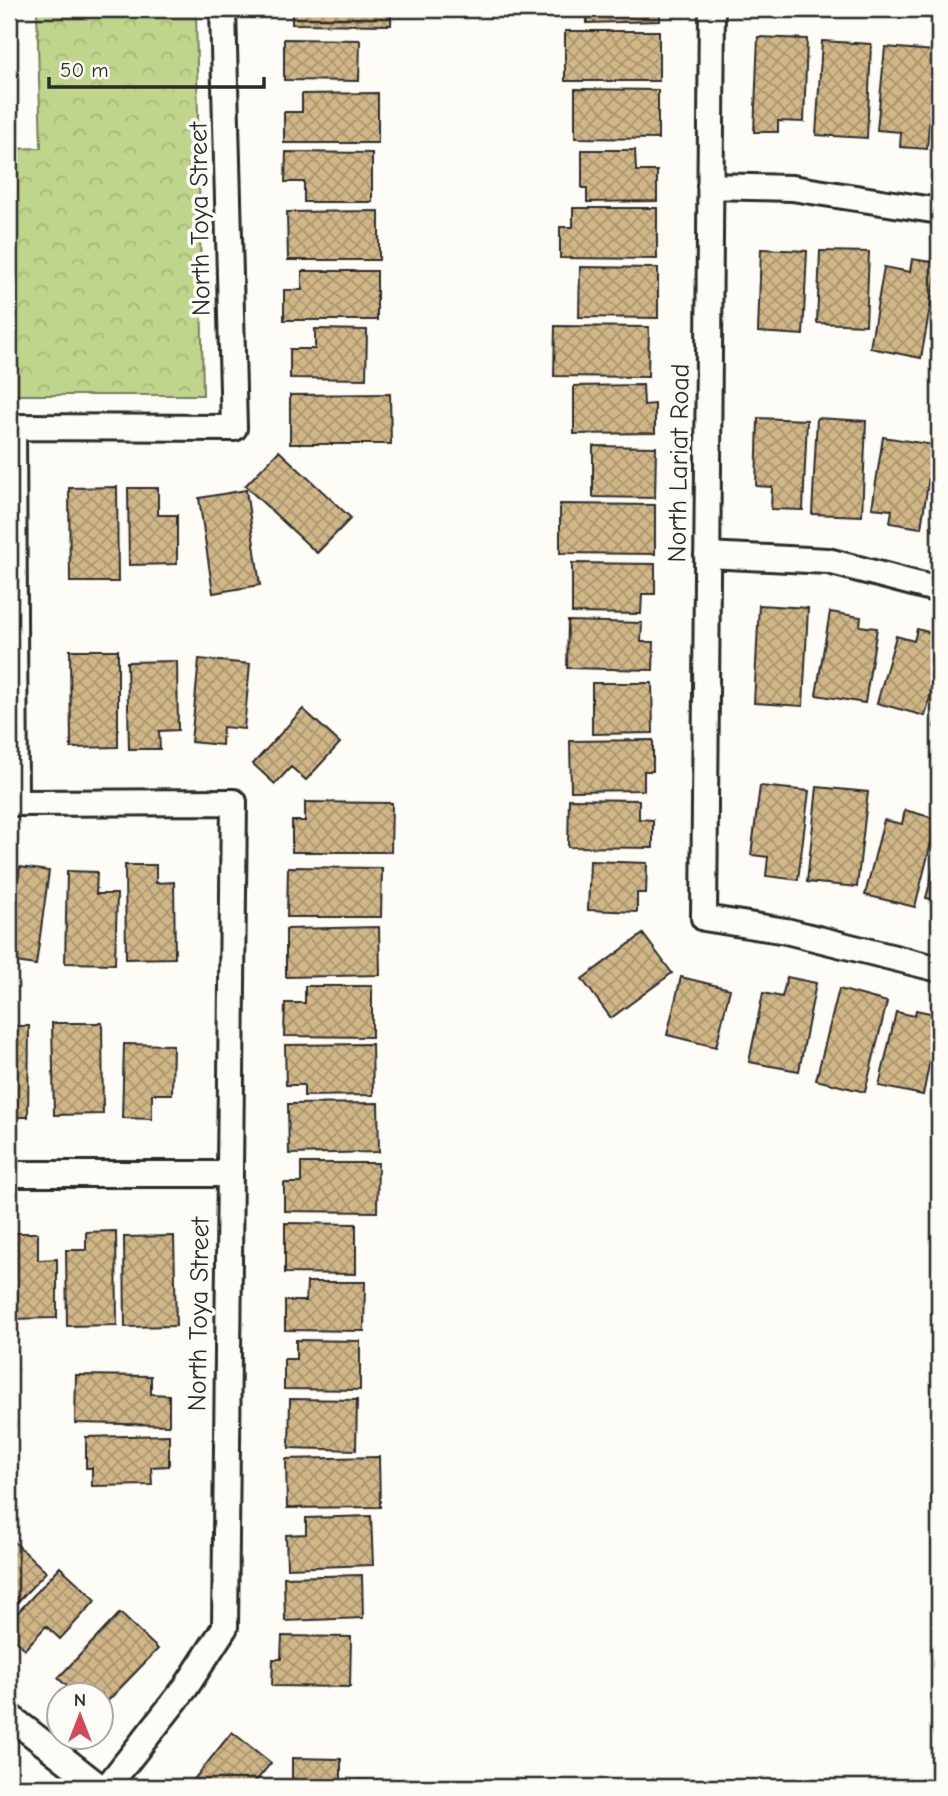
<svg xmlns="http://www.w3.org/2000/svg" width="948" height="1796" font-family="'Comic Neue',sans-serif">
<defs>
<pattern id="forest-crowns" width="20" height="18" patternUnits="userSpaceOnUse" patternTransform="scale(1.75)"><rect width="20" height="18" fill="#bed58b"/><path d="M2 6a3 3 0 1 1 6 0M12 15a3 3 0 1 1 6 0" fill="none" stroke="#a3b778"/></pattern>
<pattern id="building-cross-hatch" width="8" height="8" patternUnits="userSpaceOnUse" patternTransform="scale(1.75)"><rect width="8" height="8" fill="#d1b787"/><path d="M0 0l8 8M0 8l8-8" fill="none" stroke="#aa956f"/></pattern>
</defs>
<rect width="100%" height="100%" fill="#fdfcf7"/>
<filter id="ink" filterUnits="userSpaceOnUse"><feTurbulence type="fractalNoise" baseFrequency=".0143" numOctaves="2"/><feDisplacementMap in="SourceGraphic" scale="14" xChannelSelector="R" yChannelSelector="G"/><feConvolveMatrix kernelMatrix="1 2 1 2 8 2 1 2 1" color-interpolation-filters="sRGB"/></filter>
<g filter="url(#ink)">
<!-- forest -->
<path fill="url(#forest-crowns)" stroke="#74805b" stroke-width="2" d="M37 9H196L203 395H9V149L41 148Z"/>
<!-- building -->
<path fill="url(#building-cross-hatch)" stroke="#2b2b2b" stroke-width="2" d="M292 9H391V25L292 24Z
M587 9H660V21L587 23Z
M565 31H659V81H565Z
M758 37 807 39 804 122 778 121V132H754Z
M284 39 360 40 359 81 284 80Z
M822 41 871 44 867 138 816 135Z
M885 47 935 51 927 149 900 147 901 132 877 130Z
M575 89 658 90V139L575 138Z
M378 93V143H284V112H302V94Z
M582 150H635L636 171H657V201L587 202V188H582Z
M286 152 372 153V202H304V182H285Z
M573 208H657V259L560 258V227H573Z
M379 211V260H288L287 212Z
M761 249 807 251 803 335 758 332Z
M820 251 869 252 866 325 817 323Z
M912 259 938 263 921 358 870 348 884 267 910 272Z
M580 267 658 268V318L579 317Z
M302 271H377V320H284V290H302Z
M555 326 649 327 648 377 554 376Z
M315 329 367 330 366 379 290 378V349H315Z
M643 385 644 405 655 404V433L574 434V386Z
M390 394 391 444H290V395Z
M758 418 807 420 803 510 771 509 772 487 756 486Z
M817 418 866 421 862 516 812 514Z
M883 437 934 445 921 528 890 523 892 510 872 508Z
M593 446 656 447 655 498 593 497Z
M279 451 351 518 317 553 245 486Z
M117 487 118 582H70L69 488Z
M128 488H158V515H177V564L129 565Z
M246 490 260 585 213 593 199 498Z
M939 500V532L932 530Z
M560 504 655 505V554L560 553Z
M572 563 655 564V594H642L641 614 572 613Z
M759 605 808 608 803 706 754 703Z
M830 612 861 617 860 626 877 628 865 703 816 695Z
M568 621 642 623 641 642H654L653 670 567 668Z
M917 629 939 635V663L925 716 877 703 896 636 914 641Z
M70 650H118V747L71 748Z
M199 659 250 664 244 729 223 727 222 745 191 742Z
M177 661 178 730 159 731 160 749H129L127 662Z
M592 683H652L653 733 592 734Z
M939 703V728L934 727Z
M303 709 340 743 306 780 291 767 275 784 253 764Z
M653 740V771H644V790L571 791 570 741Z
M760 786 809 791 798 880 766 876 768 857 751 855Z
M817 787 868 792 857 887 807 882Z
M569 799 639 800V819L653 820V848L568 847Z
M305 802 392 803 391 852H292V821H305Z
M905 810 937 819 915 907 865 895 884 820 902 824Z
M939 848V901L926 898Z
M590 861 647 863 646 893H637V912L588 910Z
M125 865H156V883L174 882 175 958 126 959Z
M20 867 49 871 36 965 9 961V889L16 890Z
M288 867 382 868 381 917H287Z
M67 871 97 872 96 894H117L115 964 65 963Z
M379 927 380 975 286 977V929Z
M643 934 672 973 611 1018 582 979Z
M681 977 730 989 716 1047 667 1035Z
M787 977 816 983 799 1071 749 1062 763 993 782 997Z
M305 986H372V1037L284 1036 285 1003H305Z
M839 989 887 1002 865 1092 816 1080Z
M916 1010 939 1015 923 1095 879 1086 896 1012 915 1016Z
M52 1023H102L103 1114 54 1115Z
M9 1026H29L28 1117H9Z
M124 1044 173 1045 172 1094H152V1119L122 1118Z
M372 1044 373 1095 304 1096V1085H286L285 1045Z
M378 1103 379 1152 289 1154 288 1104Z
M301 1163H378L377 1212 284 1211V1183H301Z
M285 1223 356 1224V1274L285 1273Z
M116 1231 117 1325 67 1326 66 1250H86V1232Z
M9 1233H38V1260L57 1259V1318L9 1319Z
M174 1236 176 1326 125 1327 124 1237Z
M307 1282H365L364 1331 285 1330V1301H306Z
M296 1340 360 1341V1390L284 1389V1359H296Z
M76 1375 151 1376V1394L169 1395V1425L75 1423Z
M290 1399 357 1400 356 1450 289 1448Z
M169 1435V1466L151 1467 152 1485 92 1486V1468H86V1437Z
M379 1457 380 1507 287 1508 286 1459Z
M371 1516 373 1565 287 1568 286 1535 306 1534V1518Z
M10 1538 46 1572 9 1611V1538Z
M60 1567 96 1600 60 1639 46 1626 25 1649 9 1634V1622Z
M362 1575 363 1618 285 1621 284 1577Z
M120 1613 158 1649 102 1707V1694H75L58 1678Z
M282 1636 351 1637 350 1687 272 1686 273 1659H281Z
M232 1732 271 1763 251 1787H196L191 1783Z
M292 1758 341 1759V1787H292Z
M358 1780 408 1781V1787H358Z"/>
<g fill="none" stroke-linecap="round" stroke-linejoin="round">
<defs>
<path id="street" d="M712 9 704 918 786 931 939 969
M710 186 792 188 939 211
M9 427 234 428 223 9
M13 427 15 803 234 802 225 1627 186 1687 107 1787
M707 555 828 561 939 590
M9 1174H230
M9 1716 100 1787"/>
</defs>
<!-- street casing -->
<use href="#street" stroke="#2b2b2b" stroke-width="30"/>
<!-- street -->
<use href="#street" stroke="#fdfcf7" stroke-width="24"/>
</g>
</g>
<g text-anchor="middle" stroke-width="7" stroke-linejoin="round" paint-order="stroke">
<!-- street labels -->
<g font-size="26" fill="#2b2b2b" stroke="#fdfcf7">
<text transform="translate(199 219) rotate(-91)" y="9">North Toya Street</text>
<text transform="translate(678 463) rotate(-89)" y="9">North Lariat Road</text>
<text transform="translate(198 1314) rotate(-89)" y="9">North Toya Street</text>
</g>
</g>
<!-- margin -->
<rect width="948" height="1796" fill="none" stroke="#fdfcf7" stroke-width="35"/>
<rect x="18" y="18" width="913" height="1761" fill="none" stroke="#2b2b2b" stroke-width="2.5" filter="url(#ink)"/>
<!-- north arrow -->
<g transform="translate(80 1716)"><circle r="33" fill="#fdfcf7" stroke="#a9a8a5" stroke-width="2"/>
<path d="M0-5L12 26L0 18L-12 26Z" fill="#d1495b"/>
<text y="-10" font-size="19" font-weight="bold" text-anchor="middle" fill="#2b2b2b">N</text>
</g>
<!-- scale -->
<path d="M49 77v10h215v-10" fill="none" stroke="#2b2b2b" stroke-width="3.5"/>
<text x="60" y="77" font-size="21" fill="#2b2b2b" stroke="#fdfcf7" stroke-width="5" paint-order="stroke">50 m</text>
</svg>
